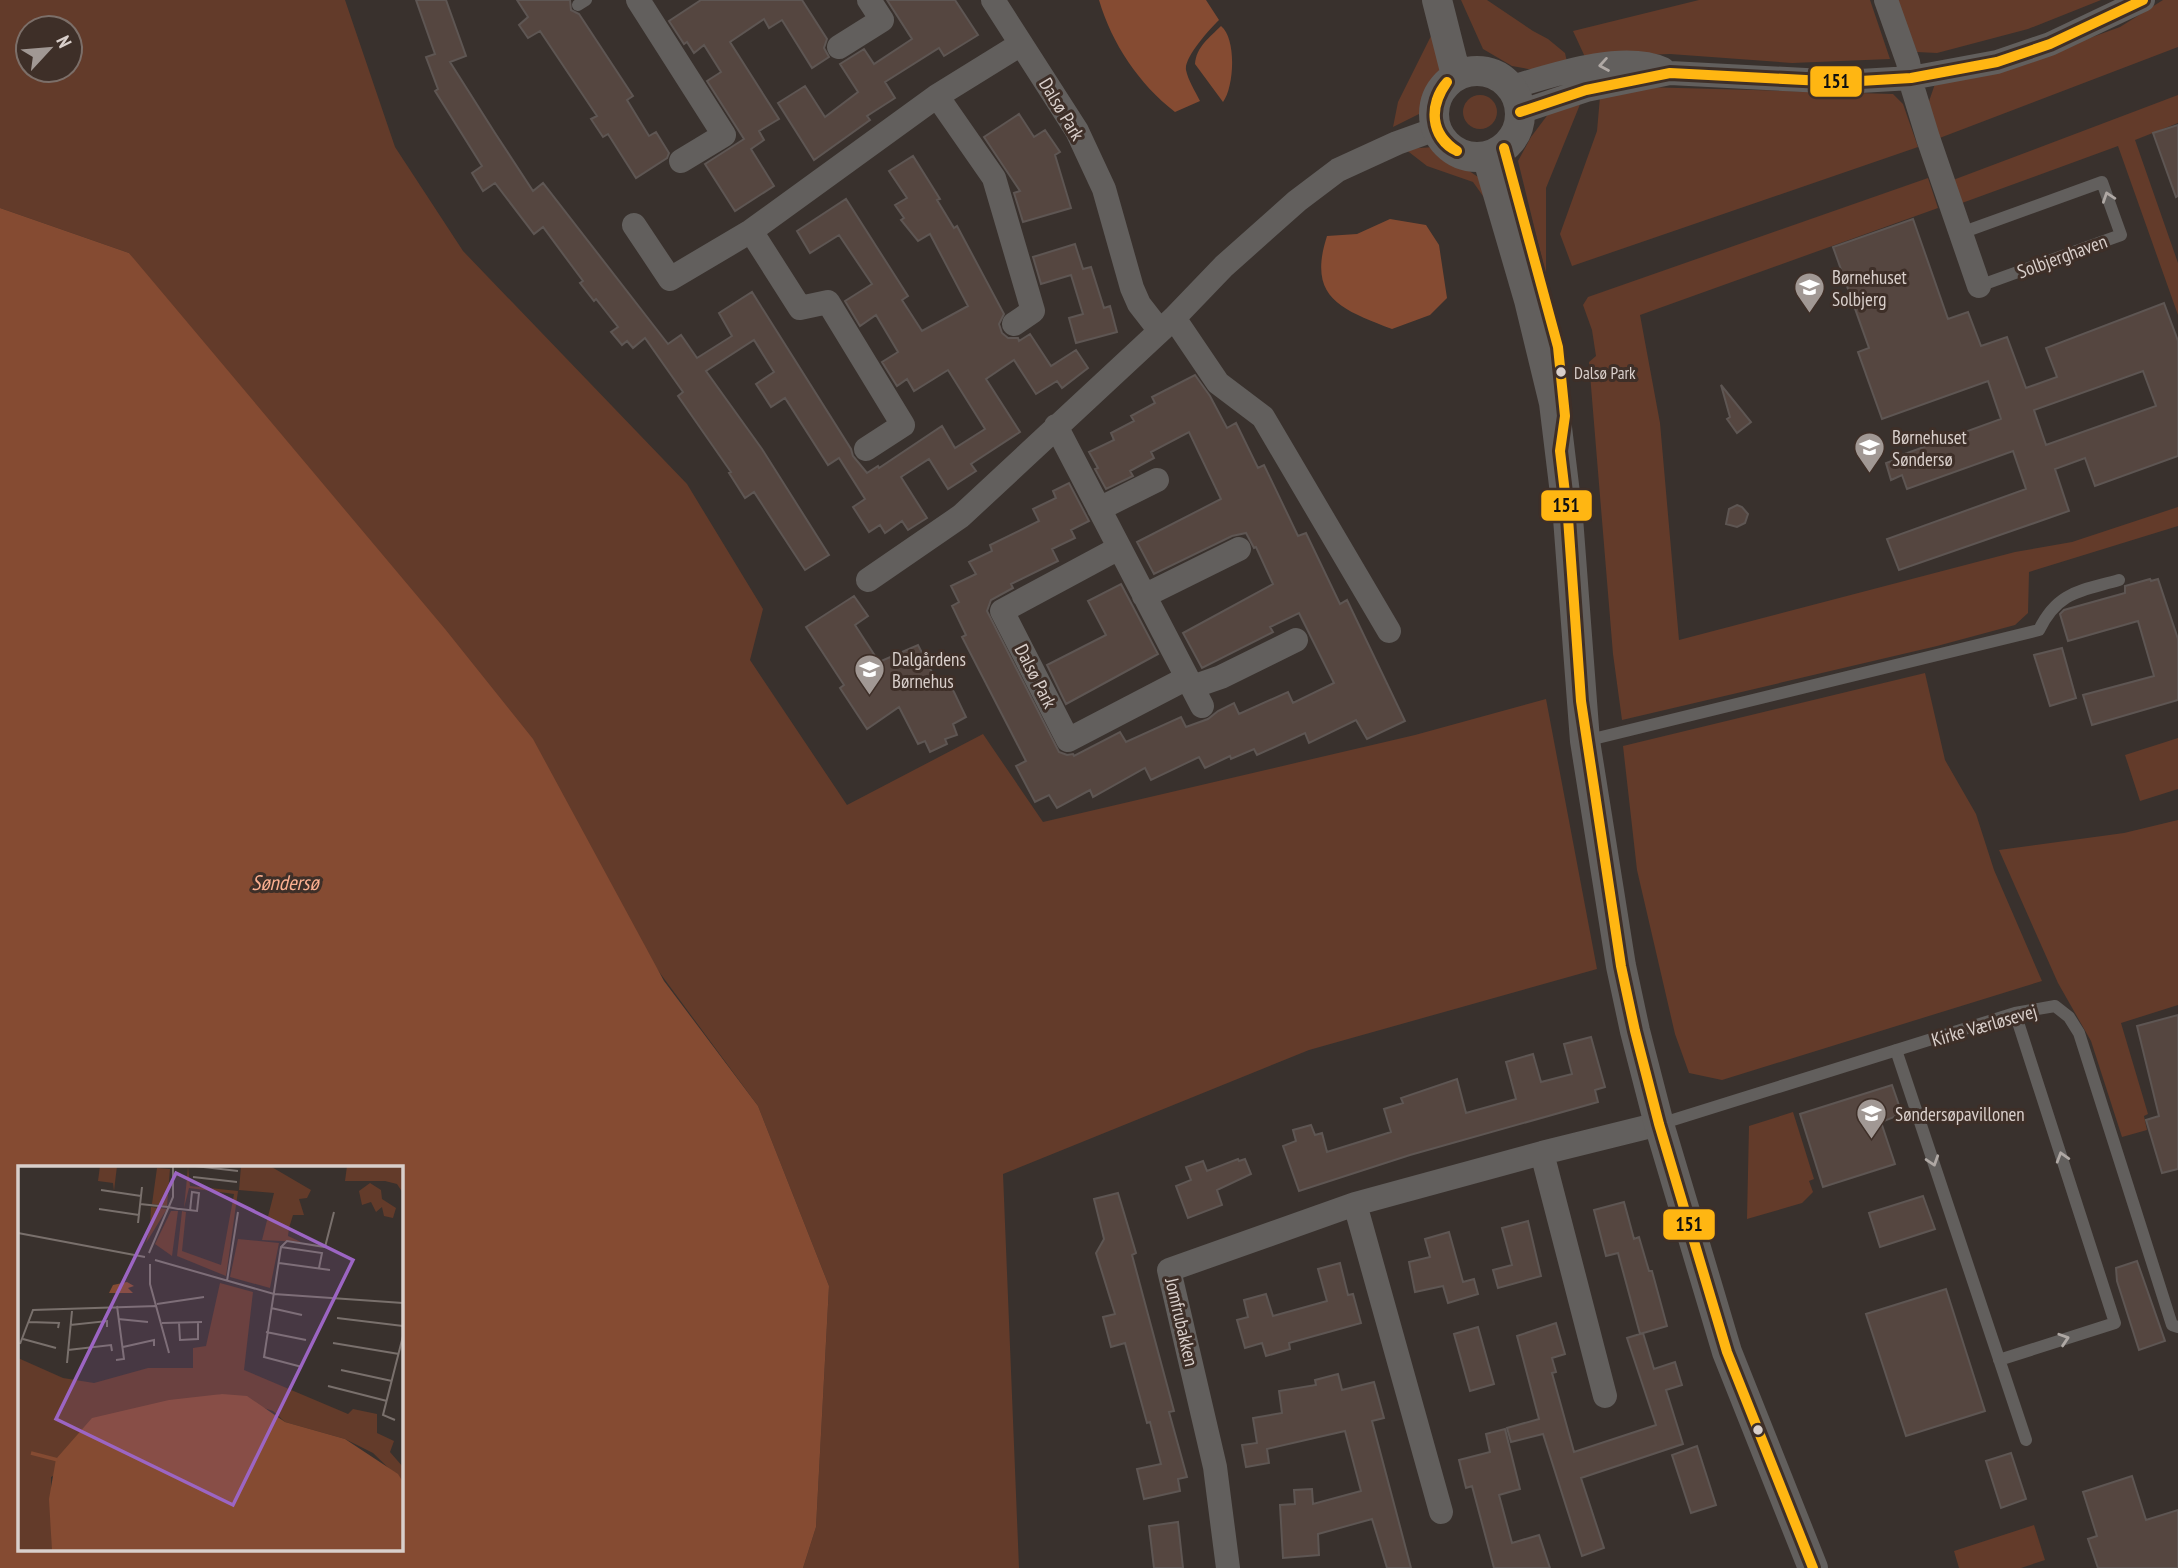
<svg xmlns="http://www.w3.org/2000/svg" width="2178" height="1568" font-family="'PT Sans Narrow',sans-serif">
<rect width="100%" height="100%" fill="#39312d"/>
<!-- green -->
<path fill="#633b2a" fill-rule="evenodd" d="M0 0H345L395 147 463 251 687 484 763 609 750 660 847 805 983 734 1043 822 1415 735 1546 699 1597 969 1309 1050 1003 1174 1019 1568H803L816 1527 829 1286 758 1106 129 253 0 208ZM28 28H70V70H28Z
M1461 0H1487L1533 31 1548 39 1565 53 1567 62 1539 71 1512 66 1483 49Z
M1699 0H1870L1890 59 1792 63 1670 54 1585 57 1573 31Z
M1897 0H2101L2028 29 1937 53 1917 52Z
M2163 0H2178V47L1937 139 1928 104 1935 84 2021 63 2120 27Z
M1433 14 1444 61 1423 112 1393 127 1398 102 1431 36Z
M1642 87 1893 94 1903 104 1918 147 1572 266 1560 234 1597 131 1600 97Z
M1463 112a17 17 0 1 1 34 0a17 17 0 1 1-34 0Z
M2178 95V123L2135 140 2178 263V315L2118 146 1962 203 1953 180Z
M1581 102 1546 188V275L1518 161 1531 137 1552 109Z
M1434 147 1478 177 1488 203 1473 182 1427 166 1405 149Z
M1928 178 1938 208 1640 315 1660 423 1679 640 2015 552 2072 542 2178 507V526L2029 572 2028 613 2015 625 1937 646 1622 720 1613 654 1589 362 1596 356 1592 330 1583 305 1588 297Z
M1925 673 1945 760 1976 814 1994 870 2042 981 1722 1080 1689 1073 1675 1034 1637 870 1623 746Z
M2178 738V789L2140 801 2125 755Z
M2178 820V1005L2121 1023 2148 1114 2144 1116 2147 1130 2122 1137 2091 1041 2058 983 1999 850 2124 833Z
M1793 1112 1814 1179 1809 1181 1813 1192 1802 1203 1747 1219 1749 1126Z
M2034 1525 2045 1560 2021 1568H1959L1954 1551Z"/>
<!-- water -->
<path fill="#854b32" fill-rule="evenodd" d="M1099 0H1206L1219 20C1210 29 1184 57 1186 70 1188 80 1195 91 1200 101L1175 112C1139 84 1112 44 1099 0Z
M1221 26C1237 39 1234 87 1223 102L1195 64C1196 47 1210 37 1221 26Z
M0 208 129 253 445 629 533 739 664 981 758 1106 829 1286 816 1527 803 1568H0ZM19 1167H401V1549H19Z
M1390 219 1426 225 1439 245 1447 298 1430 315 1392 329C1341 309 1307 298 1327 236L1357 234Z"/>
<!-- building -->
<path fill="#554640" stroke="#5e5653" stroke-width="2" fill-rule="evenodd" d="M416 0H446L466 56 450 62 495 133 533 191 543 183 668 344 681 335 697 358 732 336 719 313 752 292 851 449 853 456 867 473 878 466 879 468 942 426 955 448 985 429 948 370 914 391 907 379 897 386 882 362 898 352 876 315 860 326 845 301 872 284 839 235 810 253 797 231 846 199 908 296 902 300 922 331 968 306 930 234 918 241 901 220 904 218 895 205 907 198 889 171 913 156 940 199 937 200 954 228 957 226 1004 314 999 324 1002 333 1008 338H1018L1019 341 1030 334 1051 366 1076 350 1088 368 1062 388 1057 381 1036 394 1014 360 986 379 1020 432 971 464 976 471 948 489 929 459 901 477 927 518 908 530 902 521 885 533 880 525 869 532 853 507 865 499 839 458 828 465 785 398 771 407 756 384 774 372 754 340 706 371 762 449 829 555 805 570 754 492 745 498 729 473 731 472 678 396 683 392 645 338 633 348 627 341 622 345 611 332 618 327 596 299 594 301 580 283 583 281 543 227 534 234 495 183 483 191 472 173 482 166 435 91 438 89 426 57 435 54Z
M517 0H570L571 10 579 14 633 96 627 100 649 136 656 132 669 153 667 158 636 178 608 134 603 137 591 119 597 116 540 31 528 38 519 25 528 17Z
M701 0H802L827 39 824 48 829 57 812 68 782 20 769 28 764 19 730 42 779 119 759 131 764 140 751 149 774 186 735 211 705 164 744 139 707 81 721 72 704 45 694 53 687 42 684 44 669 21Z
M887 0H955L978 35 944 56 939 48 885 82 895 98 867 116 870 120 814 160 778 103 805 86 825 117 858 92 840 64 864 49 874 64 912 39Z
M1019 114 1034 137 1045 130 1060 152 1055 155 1071 208 1023 222 1014 193 1020 191 984 137Z
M2178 125V196L2176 197 2153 133Z
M1913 219 1948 319 1968 312 1981 346 2007 337 2026 388 2057 377 2046 348 2164 303 2178 341V456L2095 486 2085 458 2055 469 2069 511 1899 570 1887 539 2026 489 2013 451 1907 489 1902 475 1891 480 1886 463 1897 459 1896 457 2001 419 1988 381 1882 419 1858 352 1869 348 1833 247ZM2143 371 2156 406 2046 445 2034 410Z
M1075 244 1083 269 1091 267 1104 308 1110 306 1117 332 1076 343 1069 318 1083 314 1071 275 1041 284 1033 257Z
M1195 375 1210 396 1227 428 1236 423 1258 468 1264 465 1298 536 1306 533 1340 604 1347 600 1405 721 1367 739 1356 720 1309 743 1305 733 1257 755 1254 749 1231 759 1230 756 1205 768 1199 757 1151 780 1145 768 1093 797 1090 790 1057 808 1049 795 1035 802 1016 766 1026 761 962 637 966 635 952 606 959 602 951 586 976 574 969 562 992 551 990 545 1039 521 1033 509 1056 498 1053 491 1069 483 1089 521 1071 530 1075 538 1052 549 1058 561 1011 584 1013 588 991 600 987 611 1059 752 1067 755 1073 754 1074 756 1120 732 1126 742 1181 717 1186 727 1208 719 1218 711 1234 703 1239 714 1288 692 1293 703 1334 683 1299 613 1270 627 1273 632 1202 668 1183 633 1273 584 1256 547 1254 548 1246 533 1232 536 1154 574 1137 542 1221 499 1189 432 1151 452 1154 458 1130 471 1133 476 1106 489 1095 469 1098 468 1089 452 1114 440 1111 433 1134 421 1131 416 1155 403 1152 397Z
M1721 385 1751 422 1737 433 1727 419 1730 417Z
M1737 505 1742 507 1748 514 1745 523 1737 527 1726 524 1729 509Z
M2150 579 2151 581 2158 579 2178 639V700L2092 725 2083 695 2154 676 2138 621 2068 641 2060 614 2064 610 2125 593V586Z
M1121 584 1158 654 1066 704 1047 665 1106 635 1088 601Z
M854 596 868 616 855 625 879 662 918 645 939 686 947 681 954 692 966 717 953 724 957 735 945 739 947 744 930 752 925 741 918 744 899 707 867 729 840 688 844 685 806 627Z
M2062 648 2076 698 2050 706 2034 655Z
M2178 1015V1169L2162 1173 2146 1120 2159 1116 2137 1026Z
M1591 1037 1605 1087 1595 1090 1598 1102 1410 1155 1299 1191 1283 1146 1296 1141 1293 1130 1311 1125 1315 1135 1322 1133 1327 1152 1391 1132 1384 1109 1403 1103 1401 1098 1457 1079 1466 1113 1516 1099 1506 1062 1533 1054 1541 1082 1572 1074 1564 1044Z
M1892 1085 1902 1114 1881 1122 1895 1164 1823 1187 1800 1114Z
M1238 1159 1239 1161 1245 1159 1251 1174 1217 1190 1222 1205 1188 1218 1176 1186 1191 1180 1186 1167 1203 1161 1207 1171Z
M1118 1193 1136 1253 1132 1255 1174 1411 1169 1412 1187 1477 1178 1479 1180 1491 1144 1499 1137 1469 1161 1464 1150 1422 1147 1423 1125 1343 1111 1347 1103 1317 1115 1314 1096 1253 1104 1239 1094 1199Z
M1923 1196 1935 1229 1880 1247 1869 1213Z
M1624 1202 1634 1239 1639 1237 1649 1271H1652L1667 1326 1640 1334 1618 1253 1606 1256 1594 1210Z
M1528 1221 1541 1276 1498 1288 1493 1270 1512 1265 1502 1228Z
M1449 1232 1463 1282 1474 1279 1478 1294 1448 1303 1443 1286 1415 1292 1409 1262 1430 1257 1425 1239Z
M2137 1261 2165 1341 2139 1350 2117 1281 2116 1268Z
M1340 1263 1348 1295 1353 1294 1361 1323 1289 1343 1290 1349 1266 1356 1262 1343 1245 1348 1237 1320 1248 1317 1244 1300 1266 1294 1273 1316 1327 1301 1318 1269Z
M1946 1289 1985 1411 1906 1436 1866 1314Z
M1556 1323 1565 1354 1552 1358 1556 1372 1552 1373 1574 1452 1656 1425 1627 1338 1643 1333 1654 1369 1675 1362 1682 1385 1666 1390 1683 1444 1581 1478 1604 1548 1582 1556 1543 1434 1511 1442 1507 1428 1539 1419 1517 1336Z
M1478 1327 1494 1384 1470 1391 1454 1334Z
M1338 1374 1342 1390 1374 1382 1384 1418 1372 1421 1411 1568H1387L1372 1519 1318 1534 1319 1555 1283 1558 1280 1505 1295 1504 1294 1490 1312 1489 1313 1504 1361 1491 1345 1431 1267 1449 1269 1463 1246 1467 1242 1445 1257 1443 1253 1418 1282 1413 1279 1391 1316 1385 1315 1380Z
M1505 1429 1520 1489 1499 1495 1512 1543 1539 1535 1550 1568H1494L1472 1486 1466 1488 1459 1460 1490 1452 1486 1434Z
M1697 1446 1716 1505 1691 1513 1672 1455Z
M2011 1453 2026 1499 2001 1508 1986 1461Z
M2132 1476 2146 1520 2178 1510V1568H2098L2088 1539 2097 1536 2083 1492Z
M1178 1522 1183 1568H1154L1149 1526Z"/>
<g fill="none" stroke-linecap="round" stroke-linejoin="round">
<!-- service -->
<path stroke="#625f5d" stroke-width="12" d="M578 5 586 0
M1961 233 2102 182 2121 235 1979 286
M1585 741 2039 630C2058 591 2081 591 2119 580
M1896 1050 2026 1440
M1660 1124 2015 1013 2055 1006 2069 1017 2079 1033 2172 1325 2178 1327
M1999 1360 2115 1323 2015 1013"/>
<!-- minor -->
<path stroke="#625f5d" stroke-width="24" d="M638 0 724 135 681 161
M993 0 1077 131 1104 189 1132 288 1139 304 1160 331
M1886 0 1908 62 1913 89 1928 138 1979 286
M839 47 882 20 869 0
M1512 87C1553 75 1622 51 1663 69
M937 96 994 178 1033 311 1014 324
M1520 112 1586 90 1670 73 1843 82 1911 78 1997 62 2050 44 2143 0
M634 225 670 279 751 231 937 96 1021 44
M751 231 800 308 828 302 903 425 866 449
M1174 318 1218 383 1263 417 1389 631
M1056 426 1202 706
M1099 509 1157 480
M1119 548 1002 611 1068 740 1187 678
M868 580 961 516 1174 318 1224 266 1297 201 1338 170 1397 143 1436 129
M1144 596 1239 549
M1192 687 1221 677 1296 640
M1542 1153 1605 1396
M1355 1204 1441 1512
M1228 1568 1215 1467 1169 1270 1355 1204 1542 1153 1659 1124"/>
<!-- tertiary -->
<path stroke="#625f5d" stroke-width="30" d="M1437 0 1456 75
M1434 114a43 43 0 1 1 86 0a43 43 0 1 1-86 0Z
M1487 156 1529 300 1554 403 1568 518 1585 741 1621 966 1635 1031 1659 1124 1727 1352 1813 1568"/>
<defs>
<path id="bus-1" d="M1447 82C1429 108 1430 133 1457 151
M1447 82C1428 103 1430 139 1457 151
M1520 112 1586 90 1670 73 1843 82 1911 78 1997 62 2050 44 2143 0
M1504 148 1558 347 1565 416 1560 451 1568 518 1581 701 1621 966 1635 1031 1659 1124 1727 1352 1813 1568"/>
</defs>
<!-- bus-1 casing -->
<use href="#bus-1" stroke="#3e2f28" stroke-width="16"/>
<!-- bus-1 -->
<use href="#bus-1" stroke="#ffb612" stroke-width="10"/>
</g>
<!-- one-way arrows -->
<defs><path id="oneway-chevron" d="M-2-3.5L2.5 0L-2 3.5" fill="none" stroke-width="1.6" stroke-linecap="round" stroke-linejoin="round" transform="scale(1.75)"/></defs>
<g stroke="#afa8a4">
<use href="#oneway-chevron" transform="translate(1604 65) rotate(170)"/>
<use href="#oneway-chevron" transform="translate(2108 197) rotate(-109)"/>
<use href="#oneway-chevron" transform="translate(2062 1157) rotate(-107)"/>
<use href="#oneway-chevron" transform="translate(1933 1161) rotate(72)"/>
<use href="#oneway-chevron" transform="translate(2064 1339) rotate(-18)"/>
</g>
<!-- icons -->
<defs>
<symbol id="school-pin" viewBox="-11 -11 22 30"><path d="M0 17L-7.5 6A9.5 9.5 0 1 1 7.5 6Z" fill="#a19894" stroke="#3e2f28"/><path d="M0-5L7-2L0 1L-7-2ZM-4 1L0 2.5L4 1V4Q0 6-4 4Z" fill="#fff"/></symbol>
</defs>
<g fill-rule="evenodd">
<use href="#school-pin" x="1792" y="270" width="35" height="47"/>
<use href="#school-pin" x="1852" y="430" width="35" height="47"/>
<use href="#school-pin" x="852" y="652" width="35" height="47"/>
<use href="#school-pin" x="1854" y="1096" width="35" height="47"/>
</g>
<!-- markers -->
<g fill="#d9cfcb" stroke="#3e2f28" stroke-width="2.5">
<circle cx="1561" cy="372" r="6"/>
<circle cx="1758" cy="1430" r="6"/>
</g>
<g text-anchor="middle" stroke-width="6" stroke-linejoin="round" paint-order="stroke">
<!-- bus labels -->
<g font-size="17" fill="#d9cfcb" stroke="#3e2f28" text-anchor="start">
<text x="1574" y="379">Dalsø Park</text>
</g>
<!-- street labels -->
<g font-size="19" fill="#d9cfcb" stroke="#3e2f28">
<text transform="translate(1062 109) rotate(59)" y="7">Dalsø Park</text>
<text transform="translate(2062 256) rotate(-20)" y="7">Solbjerghaven</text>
<text transform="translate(1036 676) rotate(63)" y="7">Dalsø Park</text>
<text transform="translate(1984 1025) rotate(-16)" y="7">Kirke Værløsevej</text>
<text transform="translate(1182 1322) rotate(77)" y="7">Jomfrubakken</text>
</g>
<!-- poi labels -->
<g font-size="19" fill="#d9cfcb" stroke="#3e2f28" text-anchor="start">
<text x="1832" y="284">Børnehuset<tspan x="1832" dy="22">Solbjerg</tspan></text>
<text x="1892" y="444">Børnehuset<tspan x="1892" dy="22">Søndersø</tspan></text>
<text x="892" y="666">Dalgårdens<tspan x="892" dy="22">Børnehus</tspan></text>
<text x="1895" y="1121">Søndersøpavillonen</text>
</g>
<!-- water labels -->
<g font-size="21" font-style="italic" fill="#fcb091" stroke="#3e2f28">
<text x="285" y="890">Søndersø</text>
</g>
</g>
<!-- overview -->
<g transform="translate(18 1166)">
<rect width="385" height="385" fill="#39312d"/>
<path d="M82 0H99L96 25 95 17 80 15ZM223 0H252L293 24 289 32 281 33 286 49H275L271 62 270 70 283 76 244 74 256 27 221 24ZM329 0H381L385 3V27L379 18 367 15H327ZM170 1 172 20 220 25 208 110 159 90 164 45 168 46 164 85 203 99 216 28 171 22 166 42ZM139 2 152 3 149 40 134 38ZM352 17 363 24 364 33 378 42 375 52 366 50 364 41 358 46 353 36 344 39 341 25ZM133 41 149 43 128 77 132 61ZM153 45H160L154 90 137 78ZM220 73 261 77 252 122 212 111ZM202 117 235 126 226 204 330 248 335 243 359 248V267L376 275 372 286 385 301V316L355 287 327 273 267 256 255 245 204 228 185 232 33 311 34 385H0V192L45 212 76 217 130 202H175V182L188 180Z" fill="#633b2a"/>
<path d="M109 116 116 120 110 122 115 127H91L95 119ZM204 228 229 230 267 256 327 273 380 308 385 316V385H34L31 333 38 293 74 252 151 234Z" fill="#854b32"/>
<path fill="none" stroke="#854b32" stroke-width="3.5" d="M13 287 40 294"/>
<path fill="none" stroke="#79706c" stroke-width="2" d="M177 0 220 5M175 11 219 16M83 24 123 30M122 38 150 41 160 43H162L179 45 181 27 174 26 172 45M81 43 121 49M120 57 124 21M0 67 127 91M263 81 304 87 301 102M131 87 155 31V0M137 94 256 128 385 137M261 97 312 104M132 98V118L151 187M209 115 220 46M139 138 186 131M253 142 284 149M319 152 385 160M100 153 130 156M11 156 41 157 40 162M144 157 184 156M161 157 162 174 180 173V156M52 159 89 155V161M248 166 288 174M5 173 38 182M315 177 381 188M2 178 15 144 139 140M105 181 136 174V180M50 184 93 179 94 185M98 194 106 193 99 140M49 197 54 145M284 201 246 191 263 81 269 75 307 81 316 46M323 204 374 215M310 220 369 235M377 254 365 249 385 170"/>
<path fill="#9c65c3" fill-opacity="0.15" stroke="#9c65c3" stroke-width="3.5" d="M158 7 335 94 215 339 38 253Z"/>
<rect width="385" height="385" fill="none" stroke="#d9cfcb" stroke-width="3.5"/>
</g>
<g stroke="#3e2f28" stroke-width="2.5">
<rect x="1809" y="65" width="54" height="33" rx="7" fill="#ffb612"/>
<rect x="1540" y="489" width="53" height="33" rx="7" fill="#ffb612"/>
<rect x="1662" y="1208" width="54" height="33" rx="7" fill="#ffb612"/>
</g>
<g font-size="19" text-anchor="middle" font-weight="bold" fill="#111">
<text x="1836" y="88">151</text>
<text x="1566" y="512">151</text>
<text x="1689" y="1231">151</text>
</g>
<!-- north arrow -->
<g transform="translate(49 49) rotate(64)"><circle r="33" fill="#3e2f28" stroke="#7c6f69" stroke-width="2"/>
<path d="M0-5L12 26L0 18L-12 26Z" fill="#a19894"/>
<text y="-10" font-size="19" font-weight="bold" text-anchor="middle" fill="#d9cfcb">N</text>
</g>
</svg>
